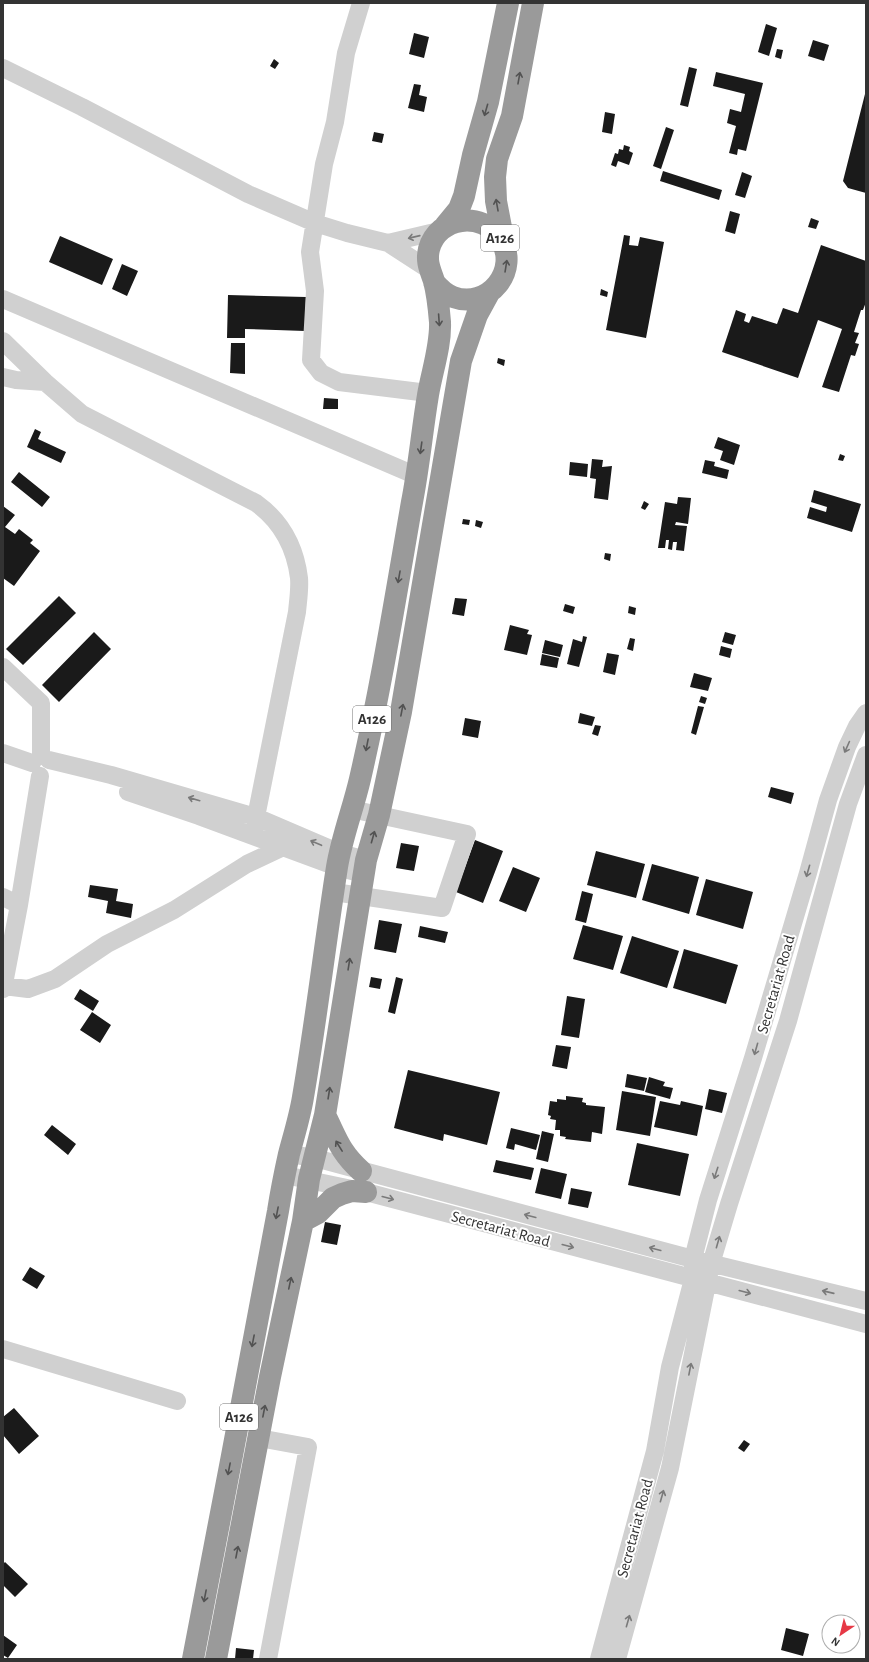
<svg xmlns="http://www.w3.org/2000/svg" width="869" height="1662" font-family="'Alegreya Sans',sans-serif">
<rect width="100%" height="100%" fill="#fff"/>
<!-- building -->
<path fill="#1a1a1a" d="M766 24 777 28 769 56 758 52Z
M414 33 429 37 424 58 409 54Z
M813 40 829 45 824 61 808 56Z
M777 49 783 50 781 59 775 57Z
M274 59 279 63 275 69 270 66Z
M689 67 697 69 688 107 680 105Z
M716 72 763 83 746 151 738 149 737 155 729 153 736 126 727 123 730 109 741 112 745 94 713 86Z
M414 84 421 85 419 95 427 97 424 112 408 108Z
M865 94H866V193L848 188 843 181Z
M605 112 615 114 612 134 602 132Z
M666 127 674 130 661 169 653 166Z
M374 132 384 134 382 143 372 141Z
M624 145 630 147 629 151 633 153 629 165 618 161 616 167 611 165 615 153 618 154 619 149 623 150Z
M663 171 722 190 719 200 660 181Z
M742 172 752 176 745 198 735 195Z
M730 211 740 214 735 234 725 231Z
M811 218 819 221 816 229 808 227Z
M624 235 630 236 629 245 638 246 640 237 664 242 646 338 606 330Z
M60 236 113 259 102 285 49 262Z
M821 245 866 261V302L863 310H861L854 332 859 333 855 343 859 344 855 356 851 355 839 392 822 387 842 329 818 320 798 378 722 352 736 310 746 314 744 321 749 323 752 316 777 324 783 308 798 313Z
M122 264 138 271 127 296 112 289Z
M601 289 608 292 607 297 600 295Z
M228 295 306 297 305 331 245 329V338H227Z
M231 343H245V374L230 373Z
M498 358 505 360 504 366 497 363Z
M324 398 338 399V409H323Z
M35 429 41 432 38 439 66 452 61 463 27 447Z
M718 437 740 445 734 465 720 460 723 451 714 448Z
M840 454 845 456 843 461 838 460Z
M592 459 603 460 602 467 612 466 608 500 594 498 596 479 590 478Z
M705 460 715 462 714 466 729 470 727 479 702 473Z
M570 462 588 464 587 477 569 475Z
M19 472 50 497 42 507 11 482Z
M814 490 861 504 852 532 807 518 810 507 826 512 827 507 811 502Z
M678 497 691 498 688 524 676 522 675 525 687 526 684 551 676 550 677 542H673L672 550 668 549 669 540H666L665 548H658L665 502 677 504Z
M644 501 649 504 645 510 641 508Z
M3 506 15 515 5 527 15 534 19 529 33 540 30 543 40 551 14 586 3 578Z
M463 519 470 520 469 525 462 524Z
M476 520 483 522 481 528 475 526Z
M605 553 611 554 610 561 604 559Z
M59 596 76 613 23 665 6 649Z
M455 598 467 599 464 616 452 614Z
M565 604 575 607 573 614 563 611Z
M629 606 636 608 635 615 628 613Z
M510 625 529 630 527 634 532 635 527 655 504 650Z
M94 632 111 649 59 702 42 685Z
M725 632 736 635 733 645 722 642Z
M583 636 587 637 579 667 567 664 573 639 582 642Z
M630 638 635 639 633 651 627 649Z
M545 640 563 645 560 657 542 653Z
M721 646 732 649 730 658 719 655Z
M607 653 619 655 615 675 603 672Z
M542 654 559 658 557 668 540 665Z
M694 673 712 678 708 691 690 687Z
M701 696 707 698 705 704 699 702Z
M698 706 704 707 696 735 691 733Z
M580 713 595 717 592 726 578 723Z
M465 718 481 721 478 738 462 735Z
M595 725 601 726 598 736 592 734Z
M771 787 794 793 791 804 768 797Z
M475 840 503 851 483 903 456 892Z
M401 843 419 846 414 871 396 868Z
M596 851 645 864 636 898 587 885Z
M652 864 699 877 689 914 642 900Z
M513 867 540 878 526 912 499 901Z
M706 879 753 892 743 929 696 915Z
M90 885 118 889 116 901 133 904 131 918 106 913 108 901 88 897Z
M582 891 593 894 586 923 575 920Z
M379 920 402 924 396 953 374 949Z
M583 925 623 936 613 970 573 959Z
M420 926 448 932 445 943 418 937Z
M632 936 679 951 667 988 620 973Z
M684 949 738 965 726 1004 673 988Z
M371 977 382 979 380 989 369 987Z
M396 977 403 979 395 1014 388 1012Z
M80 989 99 1001 93 1011 74 999Z
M567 996 585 999 579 1038 561 1035Z
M92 1012 111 1025 100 1043 80 1030Z
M556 1045 571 1047 567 1069 552 1066Z
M408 1070 500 1092 487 1145 444 1134 443 1141 394 1128Z
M627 1074 647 1078 644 1091 625 1087Z
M649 1077 665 1082 663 1086 673 1088 670 1099 645 1092Z
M709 1089 727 1093 722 1113 705 1109Z
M622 1091 656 1097 650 1136 616 1130Z
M566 1096 583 1098 582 1102 586 1103V1105L605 1107 602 1134 592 1132 591 1142 565 1139 566 1137 560 1136V1130H555L556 1120 550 1119 551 1116 548 1115 550 1101 557 1102V1099L566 1100Z
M660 1101 680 1105 681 1101 703 1106 697 1136 654 1127Z
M52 1125 76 1144 68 1155 44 1135Z
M511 1128 540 1135 536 1150 515 1144 514 1150 506 1148Z
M542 1131 554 1134 548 1162 536 1159Z
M637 1143 689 1154 680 1196 628 1185Z
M496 1160 534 1168 531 1180 493 1172Z
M541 1168 567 1174 561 1199 535 1193Z
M571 1188 592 1192 588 1208 568 1204Z
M325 1222 341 1225 337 1245 321 1242Z
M30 1267 45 1276 37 1289 22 1280Z
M14 1408 39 1436 19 1454 3 1435V1417Z
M744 1440 750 1444 744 1452 738 1448Z
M5 1562 28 1584 15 1597 3 1585V1564Z
M786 1628 809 1634 803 1656 781 1650Z
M3 1635 17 1645 8 1658 3 1655Z
M236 1648 254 1650 253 1659H235Z"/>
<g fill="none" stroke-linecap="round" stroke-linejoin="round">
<!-- minor -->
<path stroke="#d0d0d0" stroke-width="18" d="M361 3 346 53 335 122 324 164 310 252 315 291 311 360 321 373 339 382 428 393
M3 68 82 107 248 194 315 223 347 233 388 243 428 269
M388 243 439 231
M3 299 417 476
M3 341 45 382 82 414 256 503C281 521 295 546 299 578 300 589 298 601 297 612L256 817 250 834
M3 377 16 380 45 382
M3 667 41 703V756
M3 753 32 763
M49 760 111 775 256 817 340 853 366 860
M128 792 199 816 337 867 363 874
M334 892 442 908 467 834 351 809
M3 897 19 905
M4 986 28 989 55 979 107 944 174 910 247 864 283 847
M3 989 19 905 40 776
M289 1154 315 1158 693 1259 866 1301
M285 1175 366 1192 866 1324
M3 1349 177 1401
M259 1438 308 1447 268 1659
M599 1659 655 1451 670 1367 693 1279V1259L708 1200 753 1058 808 873 828 800 847 747 857 726 866 713
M617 1659 670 1468 711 1264 729 1204 788 1021 848 804 866 755"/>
<!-- highway -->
<path stroke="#9a9a9a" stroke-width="22" d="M445 226 459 209 464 196 473 155 488 102 508 3
M504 243 496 201 495 177 497 159 512 116 533 3
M325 1115C337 1139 340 1152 361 1171
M303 1221 318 1213 333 1198 342 1194 352 1191 366 1192
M193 1659C222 1510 250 1360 278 1211 281 1192 285 1172 289 1154 294 1135 300 1116 303 1097 316 1021 325 944 337 867 342 837 353 809 360 779 381 688 396 594 412 502 419 466 422 431 428 395 432 371 441 346 440 322 439 310 437 292 434 281 430 269 426 262 429 249 438 216 482 211 500 238 521 270 488 310 453 297 445 294 439 288 434 282
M216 1659 270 1377 303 1221 309 1179 325 1115 366 860 379 815 401 712 461 361 477 315 489 293"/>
</g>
<!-- one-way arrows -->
<defs><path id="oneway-shaft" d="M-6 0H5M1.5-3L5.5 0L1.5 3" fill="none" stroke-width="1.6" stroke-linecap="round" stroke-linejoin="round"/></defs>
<g stroke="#525252">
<use href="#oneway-shaft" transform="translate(519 78) rotate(-80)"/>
<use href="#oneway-shaft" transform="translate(486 110) rotate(106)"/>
<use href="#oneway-shaft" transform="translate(497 205) rotate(-100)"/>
<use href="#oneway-shaft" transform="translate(506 266) rotate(-81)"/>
<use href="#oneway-shaft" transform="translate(439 320) rotate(86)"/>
<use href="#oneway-shaft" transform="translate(421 448) rotate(98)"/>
<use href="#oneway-shaft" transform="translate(399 577) rotate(100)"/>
<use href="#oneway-shaft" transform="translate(402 710) rotate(-79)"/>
<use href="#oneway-shaft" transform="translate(367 745) rotate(101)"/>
<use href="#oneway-shaft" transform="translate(373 837) rotate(-74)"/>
<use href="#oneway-shaft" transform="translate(349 964) rotate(-81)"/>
<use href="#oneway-shaft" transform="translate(329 1093) rotate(-81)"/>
<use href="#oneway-shaft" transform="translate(339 1146) rotate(-122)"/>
<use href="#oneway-shaft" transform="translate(277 1213) rotate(101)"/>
<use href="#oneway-shaft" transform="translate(290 1283) rotate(-78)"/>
<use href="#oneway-shaft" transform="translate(253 1341) rotate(101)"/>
<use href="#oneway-shaft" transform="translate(264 1411) rotate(-79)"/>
<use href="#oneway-shaft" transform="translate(229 1469) rotate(101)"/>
<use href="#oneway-shaft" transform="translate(237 1552) rotate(-79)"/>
<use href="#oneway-shaft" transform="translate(205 1596) rotate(101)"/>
</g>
<g stroke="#7a7a7a">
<use href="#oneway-shaft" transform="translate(414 237) rotate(167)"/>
<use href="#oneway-shaft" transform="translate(847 747) rotate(114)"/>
<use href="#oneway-shaft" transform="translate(194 799) rotate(-164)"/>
<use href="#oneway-shaft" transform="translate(316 843) rotate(-157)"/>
<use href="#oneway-shaft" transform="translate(808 871) rotate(106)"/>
<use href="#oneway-shaft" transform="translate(756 1049) rotate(106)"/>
<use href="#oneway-shaft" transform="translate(716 1173) rotate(108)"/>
<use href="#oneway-shaft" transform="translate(388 1198) rotate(15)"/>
<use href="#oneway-shaft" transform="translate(530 1216) rotate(-165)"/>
<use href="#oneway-shaft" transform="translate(718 1242) rotate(-74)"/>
<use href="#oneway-shaft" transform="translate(568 1246) rotate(15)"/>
<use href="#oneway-shaft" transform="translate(655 1249) rotate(-165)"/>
<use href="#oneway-shaft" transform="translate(745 1292) rotate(15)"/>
<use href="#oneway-shaft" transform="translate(828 1292) rotate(-167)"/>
<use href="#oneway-shaft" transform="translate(690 1369) rotate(-79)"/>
<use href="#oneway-shaft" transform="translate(662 1496) rotate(-74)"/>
<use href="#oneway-shaft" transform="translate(628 1621) rotate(-74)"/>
</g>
<g text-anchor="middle" stroke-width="4" stroke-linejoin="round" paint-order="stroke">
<!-- shield labels -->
<g fill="#fff" stroke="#707070" stroke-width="1">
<rect x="481" y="225" width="38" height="26" rx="3"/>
<rect x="353" y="706" width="38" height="26" rx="3"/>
<rect x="220" y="1404" width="38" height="26" rx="3"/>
</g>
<g font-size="15" font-weight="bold" fill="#333">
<text x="500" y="243">A126</text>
<text x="372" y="724">A126</text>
<text x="239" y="1422">A126</text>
</g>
<!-- street labels -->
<g font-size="16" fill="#333" stroke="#fff">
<text transform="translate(775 984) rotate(-74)" y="6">Secretariat Road</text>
<text transform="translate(501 1228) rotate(15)" y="6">Secretariat Road</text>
<text transform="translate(634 1528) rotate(-75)" y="6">Secretariat Road</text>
</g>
</g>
<!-- border -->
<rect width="869" height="1662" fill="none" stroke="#333333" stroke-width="8"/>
<!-- north arrow -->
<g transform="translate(841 1634) rotate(215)"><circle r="19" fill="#ffffff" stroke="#adadad"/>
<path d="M0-3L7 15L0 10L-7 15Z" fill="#e63946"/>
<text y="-6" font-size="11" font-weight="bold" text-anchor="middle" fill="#333333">N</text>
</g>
</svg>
